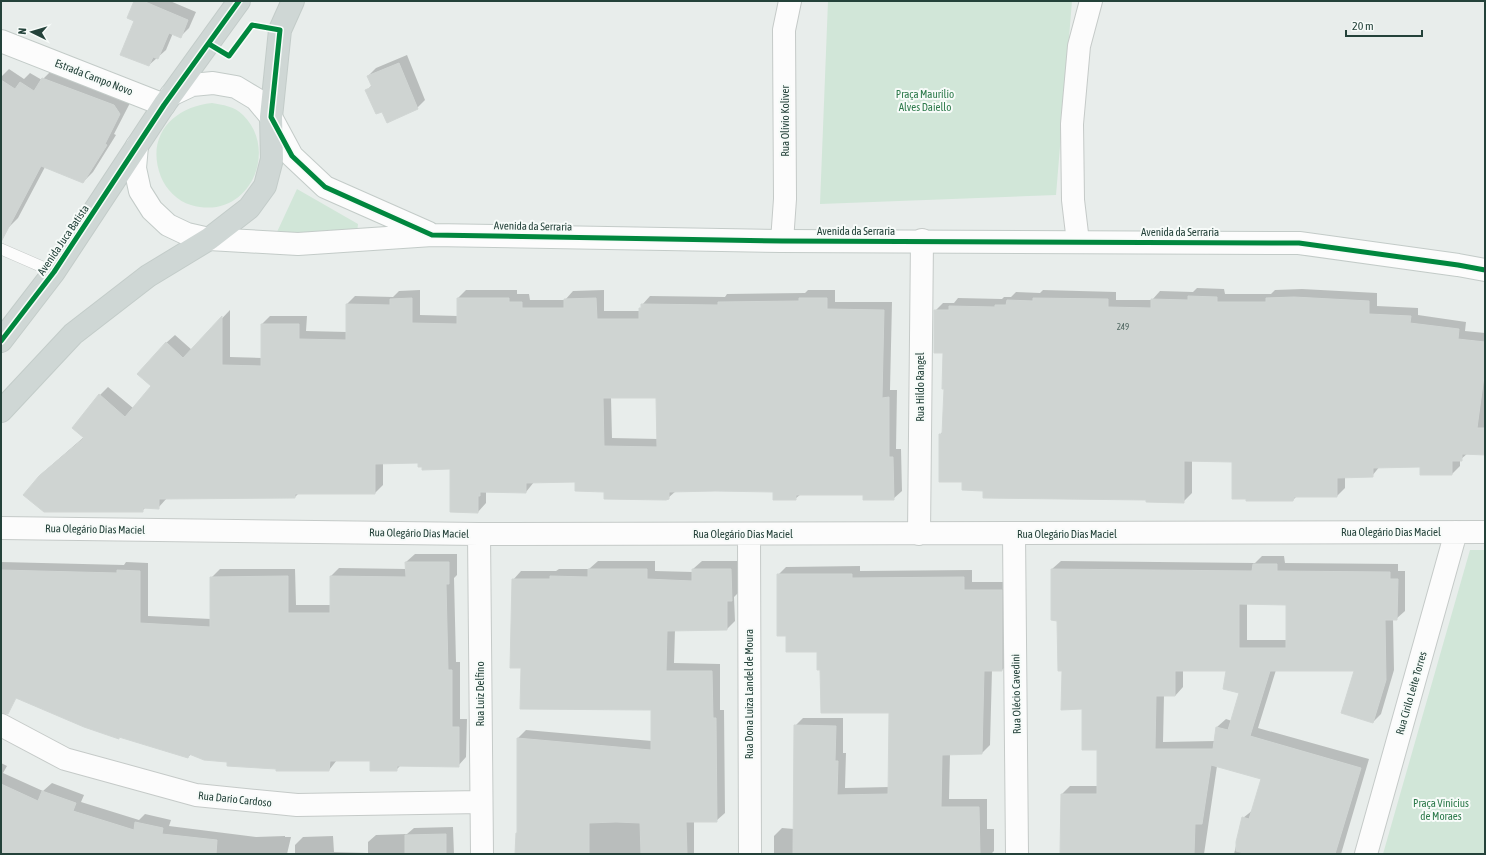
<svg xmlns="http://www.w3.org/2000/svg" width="1486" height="855" font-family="'Asap Condensed',sans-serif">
<rect width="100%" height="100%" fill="#e8edeb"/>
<!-- green -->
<path fill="#d1e6d8" d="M828 1H1072L1056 195 820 204Z
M212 103C223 105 234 106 243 115 280 151 248 222 191 205 177 201 166 189 161 177 145 136 173 107 212 103Z
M297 189 358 224 357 233 277 232Z
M1470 550H1485V854H1383Z"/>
<!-- shadow -->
<path fill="#0003" fill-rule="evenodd" d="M135 1H170L196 12 189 28 181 36 173 33 166 50 149 65 135 21Z
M407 55 425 100 417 108 382 111 367 90 372 85 368 76 376 68Z
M9 69 24 79 30 73 42 80 53 69 130 103 114 134 116 135 93 172 83 182 45 167 18 218 8 228 1 225V77Z
M1197 288 1224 289 1225 294H1271L1275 290 1302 289 1377 293V306L1418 308V315L1466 322 1465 331 1485 333V454L1468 453 1460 460V466L1452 474 1421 466H1380L1372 476 1345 477V488L1337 496H1297L1293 500 1233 461 1192 460V493L1183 502 984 490 963 481 940 435 943 431 945 389 944 352 935 311 943 303H954L958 298 1002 299 1004 297H1011L1016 292 1040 293 1043 290 1116 292V300H1152L1160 291 1193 292Z
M420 290V315L458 316V298L466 290H517V294H529L530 300H565L573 291 604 290V311H640L642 305 650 296 725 297 727 294 805 293 808 290H835V302H892L890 390H897L896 449H901L902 491 893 499 864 494H801L795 499 774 491H676L668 498 605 491 576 481 534 482 526 492 486 491V503L478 512 451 468 419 462 383 463V485L375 493H299L295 497 167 498 158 508 146 507 142 511 39 476 84 437 100 395 108 387 133 408 152 386 166 343 175 335 192 350 230 310V357L262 358V324L270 316H307L306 331 347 332V304L355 296 393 297 399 291ZM611 397H657L658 439 612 438Z
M415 554H457V575L454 578 456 662H460V719H467L466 757 458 766 401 765 396 770 371 760H337L329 770 276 768 191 754 188 757 120 736 119 738 1 684V562L124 565 126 562 148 563V616L211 619V578L220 569H295L296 605H331V576L339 568 407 569 406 562Z
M1262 556H1284L1285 563 1398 564V571H1405V611L1396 619H1393L1394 670 1381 714 1373 722 1355 670H1276L1258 728 1369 759 1341 854H1234L1243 818 1253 810 1262 778 1217 766 1204 854H1062V794L1070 786H1098V749L1083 708 1063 670 1058 620H1052V569L1061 561 1255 563ZM1247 603 1287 604V640H1247ZM1183 670H1227L1240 693 1232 721 1226 719 1217 727 1215 741 1163 742 1164 695 1175 696 1183 687Z
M598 561H655V571L693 572V569L702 561H739V592L734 597 735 621 727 629 675 630 674 663 720 664V710H724L725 813 716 821H694V854H516L517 833 518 831V738L526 730 652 741V709L522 667 513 580 521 571H556L559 569H589Z
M860 566V571L972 570V582H1010V662L1002 670H992L990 745 982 753 950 754 949 799H987V829H994V851L991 854H774V836L782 828 794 829 795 726 803 718H843V753H846L845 788 889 787 890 712 821 669 818 651 787 635 778 575 786 567Z
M1 763 7 766 3 773 43 791 52 783 84 795 81 802 139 820 145 814 171 820 169 826 256 837 285 836V837H291L287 854H28L1 838Z
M453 827 454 854H295V845L303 837 333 836 334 852 368 853V842L376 835 407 834 414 828Z"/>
<!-- building -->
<path fill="#cfd4d2" stroke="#d1d6d4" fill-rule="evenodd" d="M134 1H143L188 20 181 38 169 33 158 59 153 57 149 66 120 55 134 21 127 18Z
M399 63 418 109 387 123 382 112 376 114 365 90 372 87 367 76Z
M42 78 114 105 120 114 105 144 107 145 83 183 41 166 1 242V80L15 89 20 82 34 91Z
M1188 296 1217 297V302H1266V298L1294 297 1369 301V314L1411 316 1410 323 1459 329 1458 339 1485 342V369L1477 428H1485V455L1462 454V461H1452V475H1420V467L1373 468V477L1337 478V497H1294L1293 501H1246V499H1232V462L1184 461V503L1146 502V500L983 498V491L962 490V482H939V434H942L944 389H942L943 353H934V310H949V306L995 307V305H1006L1007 300 1033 301V298L1108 299V307L1151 308V299L1188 300Z
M412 298V323L457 324V298H509V302H522V308H564V299L596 298 597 319H639V308H641V304L718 305V302L799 301V298H827V309L884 310 882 398 889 397V457H893L894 500H863V495H796V500H773V492L715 491 669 492V499L666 500 604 499V492L575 491V482L526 483V493L480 492V496H478V513L450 512V469L422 470V467H418V463L375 464V494H295V498L159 499V509L143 508V512H44L23 495 39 476 84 438 72 428 99 394 125 417 151 386 137 374 166 342 183 358 222 316V365L261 366V324H299V339L346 340V304L390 305V299ZM603 398H656L657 447 604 446Z
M405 562H449V584H446L448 670H452V727H459V767L397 766V771H370V761H330L329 771H276V769L227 766V762L204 760 189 754 188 758 119 737V739L84 727 16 698 8 714 1 713V570L117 573V570L140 571V623L210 627V577L288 576V613H330V576L406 577Z
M1253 564H1277V571L1390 572V579H1398L1397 620H1385L1386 680 1373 723 1341 713 1354 671H1270L1250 736 1361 768 1335 854H1248L1236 851V842L1242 817 1249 819 1261 779 1211 765 1202 824H1195L1194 854H1060L1061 794H1097V750H1082V709L1061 710 1062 671H1058L1057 621 1051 620V569L1252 571ZM1239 604 1286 605V648H1239ZM1175 671H1226L1223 689 1239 693 1228 730 1216 727 1213 749H1155L1156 696H1175Z
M588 569H647V579L692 581V569H731L732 601H727V630L667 631 666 671H712L713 718H716L717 822H686L687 854H641L640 823 616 822 589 823V854H515L516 833H517V738L651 750V710L520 709 521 668H510L512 579H550V576L588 577Z
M777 574H852V578L964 577V590H1002V671H984L982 754 942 755 941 807H979L980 854H793L794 725 836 726 835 761H838L837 795 888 794 889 713H821L820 670H817V652H786V636H777Z
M1 784 38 801 42 791 76 803 73 811 134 830 135 822 163 828 162 834 217 840 216 854H1Z
M446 834V854H405V835Z"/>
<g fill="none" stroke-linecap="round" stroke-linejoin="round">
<defs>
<path id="lane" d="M1 249 54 272"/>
<path id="street" d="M782 241 785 199 784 30 790 1
M1078 242 1073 200 1072 124 1079 46 1091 1
M1 528 479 534 1485 532
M479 534 482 854
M749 534 750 854
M919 534 922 240
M1014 534 1017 854
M1 725 65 759 196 795 297 805 481 802
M1366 854 1456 532"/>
<path id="secondary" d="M1 41 164 105
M171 95 192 85 213 83 236 87 256 99 271 117 292 156 325 187 429 233
M137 146 135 168 140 191 152 210 168 225 187 234 209 239 298 244 432 235 782 241 1299 243 1458 265 1485 270"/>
<path id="primary" d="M1 341 54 272 164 105 239 1
M1 411 73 334 148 276 209 239 249 208 265 186 272 159 271 117 280 30 293 1"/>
</defs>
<!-- lane casing -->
<use href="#lane" stroke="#c5cac8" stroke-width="12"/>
<!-- street casing -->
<use href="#street" stroke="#c5cac8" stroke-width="24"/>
<!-- secondary casing -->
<use href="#secondary" stroke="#c3cbc8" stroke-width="24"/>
<!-- primary casing -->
<use href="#primary" stroke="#c3ccc9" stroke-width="24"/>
<!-- lane -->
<use href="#lane" stroke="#fcfcfc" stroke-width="11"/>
<!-- street -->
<use href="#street" stroke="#fcfcfc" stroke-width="22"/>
<!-- secondary -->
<use href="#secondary" stroke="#fcfcfc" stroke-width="22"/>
<!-- primary -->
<use href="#primary" stroke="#cfd7d5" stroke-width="22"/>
<defs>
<path id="cycleway" d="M209 44 229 56 252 25 280 30 271 117 292 156 325 187 432 235 782 241 1299 243 1458 265 1485 270
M1 341 54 272 164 105 239 1"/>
</defs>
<!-- cycleway casing -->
<use href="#cycleway" stroke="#f7fbf9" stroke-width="8"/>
<!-- cycleway -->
<use href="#cycleway" stroke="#00873e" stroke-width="5"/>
</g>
<g text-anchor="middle" stroke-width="4" stroke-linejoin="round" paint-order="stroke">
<!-- number labels -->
<g font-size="9" fill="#506761">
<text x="1123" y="330">249</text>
</g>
<!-- street labels -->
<g font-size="11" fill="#24423a" stroke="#f7fbf9">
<text transform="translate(94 77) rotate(21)" y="4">Estrada Campo Novo</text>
<text transform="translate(785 121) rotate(-90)" y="4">Rua Olívio Koliver</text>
<text transform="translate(533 226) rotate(1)" y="4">Avenida da Serraria</text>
<text x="856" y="235">Avenida da Serraria</text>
<text x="1180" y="236">Avenida da Serraria</text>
<text transform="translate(63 240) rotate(-56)" y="4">Avenida Juca Batista</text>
<text transform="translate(920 387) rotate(-90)" y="4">Rua Hildo Rangel</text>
<text transform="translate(95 529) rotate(1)" y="4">Rua Olegário Dias Maciel</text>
<text x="1391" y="536">Rua Olegário Dias Maciel</text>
<text transform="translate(419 533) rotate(1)" y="4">Rua Olegário Dias Maciel</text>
<text x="743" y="538">Rua Olegário Dias Maciel</text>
<text x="1067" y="538">Rua Olegário Dias Maciel</text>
<text transform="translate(1411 693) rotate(-74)" y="4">Rua Cirilo Leite Torres</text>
<text transform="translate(480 694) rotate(-90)" y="4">Rua Luiz Delfino</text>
<text transform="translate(749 694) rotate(-90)" y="4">Rua Dona Luiza Landel de Moura</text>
<text transform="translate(1016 694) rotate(-91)" y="4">Rua Olécio Cavedini</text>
<text transform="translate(235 799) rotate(6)" y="4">Rua Dario Cardoso</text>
</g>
<!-- park labels -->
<g font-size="11" fill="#2d7a4b" stroke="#f7fbf9">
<text x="925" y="98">Praça Maurílio<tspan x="925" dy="13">Alves Daiello</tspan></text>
<text x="1441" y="807">Praça Vinicius<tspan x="1441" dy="13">de Moraes</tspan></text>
</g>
</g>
<!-- border -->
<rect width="1486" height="855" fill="none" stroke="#24423a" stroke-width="4"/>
<!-- north arrow -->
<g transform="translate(32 32) rotate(275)" stroke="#f7fbf9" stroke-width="3" paint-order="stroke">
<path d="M0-3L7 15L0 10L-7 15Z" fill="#24423a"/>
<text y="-6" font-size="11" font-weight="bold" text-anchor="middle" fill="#24423a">N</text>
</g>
<!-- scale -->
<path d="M1346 30v6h76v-6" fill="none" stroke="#24423a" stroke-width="2"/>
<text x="1352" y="30" font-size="12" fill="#24423a" stroke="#f7fbf9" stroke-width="3" paint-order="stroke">20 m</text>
</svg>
